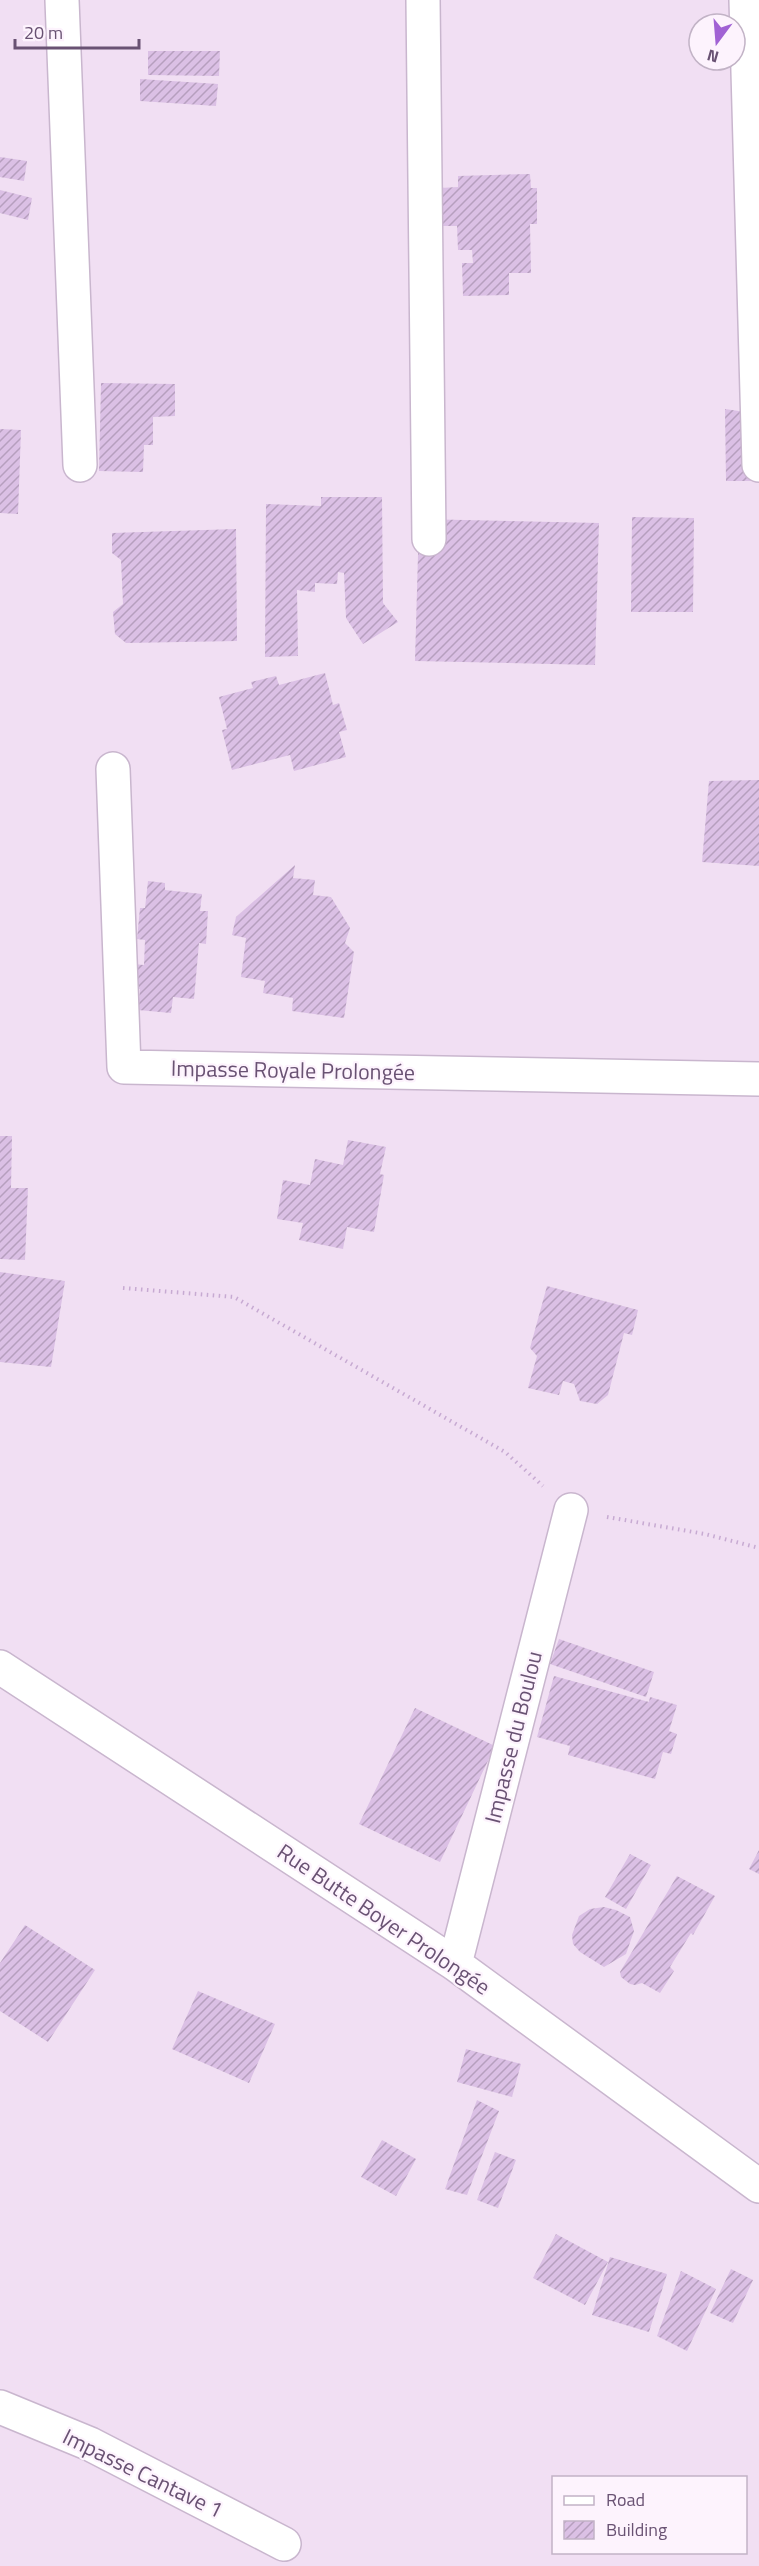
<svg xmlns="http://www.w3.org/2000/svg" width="759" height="2566" font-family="'Titillium Web',sans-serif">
<defs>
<pattern id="building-hatch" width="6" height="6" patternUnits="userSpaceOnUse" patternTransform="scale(1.5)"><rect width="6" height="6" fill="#dbc0e5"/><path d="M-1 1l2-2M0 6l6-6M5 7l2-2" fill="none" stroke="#b69fbe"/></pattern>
</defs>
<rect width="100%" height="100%" fill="#faecfa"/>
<!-- residential -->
<path fill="#f1dff3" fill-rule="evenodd" d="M0 0H759V2566H0ZM699 24H735V60H699ZM554 2478H746V2552H554Z"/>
<!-- building -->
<path fill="url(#building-hatch)" d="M148 51H220L219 76 148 75Z
M140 79 218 84 216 106 140 101Z
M0 157 27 161 24 181 0 177Z
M530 174 531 188H537V224H530L531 273H509V295L463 296 462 263H473L472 250H458L457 226H441L440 188 458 187V176Z
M0 190 32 198 28 220 0 213Z
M101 383 175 384V416L153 417V445H144L143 472 99 471Z
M725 409 759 414V481H726Z
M0 429 21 430 18 514 0 513Z
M321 497H382L383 603 398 622 363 644 346 618 344 573 338 572 337 584 315 583V592L297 590 298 656 265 657 266 504 321 506Z
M632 517 694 518 693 612H631Z
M419 519 599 523 595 665 415 661Z
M236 529 237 641 126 643 115 634 113 612 123 604 121 560 112 553V533Z
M325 673 333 705 339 703 347 730 339 732 346 757 294 771 290 755 232 770 222 730 227 729 219 697 253 688 251 682 276 676 279 685Z
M759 780V866L702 862 709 781Z
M295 865 293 878 315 880 313 895 331 897 350 928 345 943 354 952 344 1018 292 1011 293 998 263 993 265 981 241 977 246 938 232 935 236 917Z
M148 881 165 883V890L202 894 200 911H208L206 944 199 943 194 999 173 997 171 1013 138 1010 140 989 131 988 133 964 144 965 145 940 137 939 140 908H145Z
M0 1136H12L11 1188H28L25 1260 0 1259Z
M348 1140 386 1147 380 1174 384 1175 374 1232 347 1227 343 1249 299 1240 303 1223 277 1219 283 1180 310 1185 315 1159 343 1165Z
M0 1272 65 1281 51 1367 0 1362Z
M547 1286 638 1310 632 1335 624 1333 608 1395 597 1404 580 1401 574 1384 563 1381 559 1395 528 1388 537 1356 530 1348Z
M559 1639 654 1672 646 1697 550 1664Z
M554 1676 649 1702 650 1697 677 1705 669 1731 677 1734 671 1754 663 1752 655 1779 568 1755 570 1746 537 1737Z
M415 1708 495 1746 440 1862 359 1824Z
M759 1850V1874L749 1869Z
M630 1854 651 1865 626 1909 605 1897Z
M677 1876 715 1896 693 1935 691 1933 670 1967 674 1971 660 1993 642 1983 635 1985 630 1984 621 1977 620 1972Z
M604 1907 616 1910 630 1917 634 1931 626 1954 604 1967 580 1952 573 1944 572 1935 579 1916 590 1909Z
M25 1925 95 1970 48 2042 0 2011V1963Z
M198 1991 275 2024 249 2083 172 2049Z
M466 2049 521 2064 512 2097 457 2082Z
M477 2100 499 2111 467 2195 445 2189Z
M382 2140 416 2159 396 2196 361 2177Z
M495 2152 516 2160 498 2208 477 2200Z
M556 2234 608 2262 585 2305 533 2278Z
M610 2257 667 2274 649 2332 592 2315Z
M731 2269 753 2280 733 2323 710 2313Z
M681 2271 716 2289 687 2351 657 2336Z"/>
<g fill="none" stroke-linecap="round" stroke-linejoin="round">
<defs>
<path id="minor" d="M62 0 80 465
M423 0 429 539
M746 0 759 465
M113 769 124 1067 759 1079
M0 1667 455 1964 759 2186
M455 1964 571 1510
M0 2407 90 2444 284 2544"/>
</defs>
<!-- minor casing -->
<use href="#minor" stroke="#c9b6ce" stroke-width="36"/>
<!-- path -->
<path stroke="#c7aad2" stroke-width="4" stroke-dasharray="1.5 4.5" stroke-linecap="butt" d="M123 1288 234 1297 505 1452 543 1486
M607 1517 705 1534 759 1548"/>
<!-- minor -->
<use href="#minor" stroke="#fff" stroke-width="33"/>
</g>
<g text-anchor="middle" stroke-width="4.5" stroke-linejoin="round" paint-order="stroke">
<!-- street labels -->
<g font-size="22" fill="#695273" stroke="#fdf3fd">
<text transform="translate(293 1070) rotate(1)" y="8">Impasse Royale Prolongée</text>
<text transform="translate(513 1737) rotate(-76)" y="8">Impasse du Boulou</text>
<text transform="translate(384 1919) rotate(34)" y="8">Rue Butte Boyer Prolongée</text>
<text transform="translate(143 2473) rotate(26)" y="8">Impasse Cantave 1</text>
</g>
</g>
<!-- legend -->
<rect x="552" y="2476" width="195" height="78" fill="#fdf3fd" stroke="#c2b3c6" stroke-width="1.5"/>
<rect x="564" y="2496" width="30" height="9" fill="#ffffff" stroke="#c2b3c6" stroke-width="1.5"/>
<text x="606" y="2506" font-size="18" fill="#695273">Road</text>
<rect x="564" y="2521" width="30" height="18" fill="url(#building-hatch)" stroke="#c2b3c6" stroke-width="1.5"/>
<text x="606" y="2536" font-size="18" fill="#695273">Building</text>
<!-- north arrow -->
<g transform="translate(717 42) rotate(196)"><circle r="28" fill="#fdf3fd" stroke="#c2b3c6" stroke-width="1.5"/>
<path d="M0-4.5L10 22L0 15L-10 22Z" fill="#a162d4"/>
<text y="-9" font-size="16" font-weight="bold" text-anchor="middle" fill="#695273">N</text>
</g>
<!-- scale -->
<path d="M15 39v9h124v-9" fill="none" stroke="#695273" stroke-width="3"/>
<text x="24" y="39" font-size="18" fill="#695273" stroke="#fdf3fd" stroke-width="4.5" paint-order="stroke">20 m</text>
</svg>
